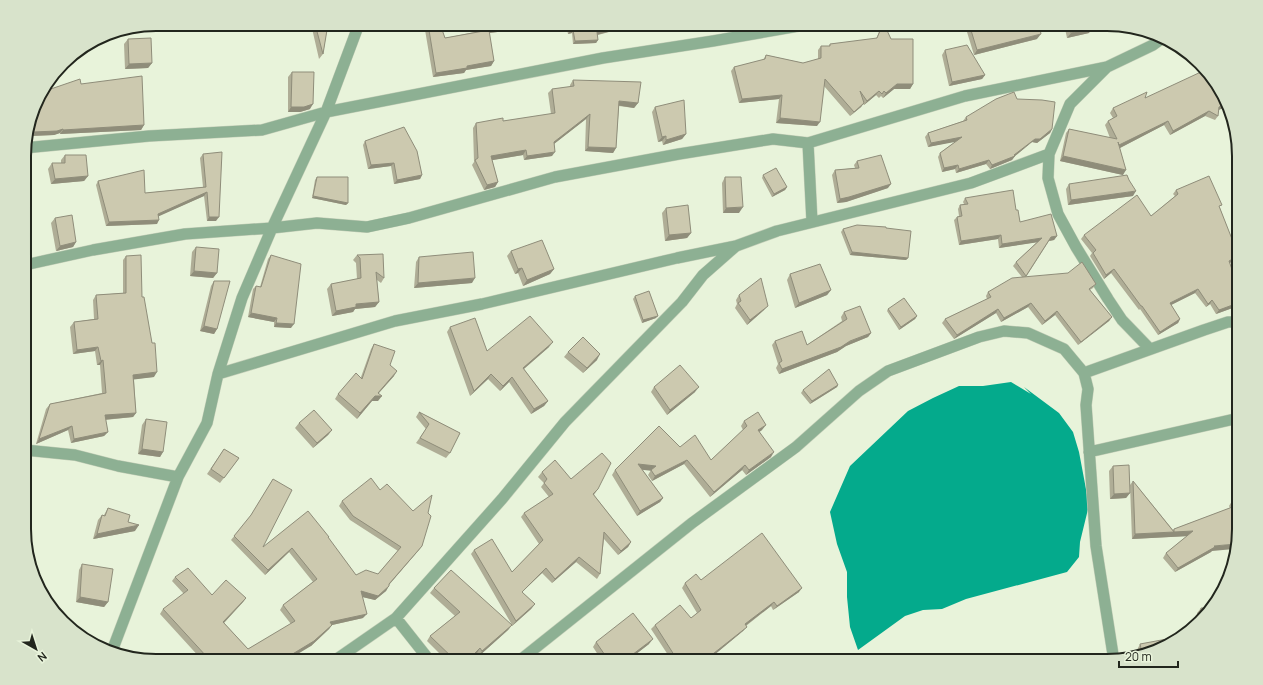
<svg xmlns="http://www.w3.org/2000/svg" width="1263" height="685" font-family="Manrope,sans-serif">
<rect width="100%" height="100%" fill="#e8f3da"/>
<!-- water -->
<path fill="#04aa8c" d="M1011 382 1031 394 1024 387 1059 413 1073 432 1079 452 1089 505 1080 542 1079 557 1067 572 966 599 942 609 923 610 905 616 858 650 850 627 847 597V572L837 544 830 512 850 466 908 411 933 398 959 386H983Z"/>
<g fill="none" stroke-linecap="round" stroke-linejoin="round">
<defs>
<path id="minor" d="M808 143 812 222
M24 148 149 136 262 130 326 112 603 58 713 41 810 24
M25 265 93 250 185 234 272 228 317 223 367 227 409 218 555 177 679 154 773 139 808 143 965 96 1107 67
M1150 349 1122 320 1108 299 1076 247 1058 214 1048 178 1049 154 1070 104 1107 67 1153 45 1164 37
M1084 373 1088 389 1086 405 1096 546 1114 661
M218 374 395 321 482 304 677 258 736 246
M25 450 75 455 118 466 178 477
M1089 452 1239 418
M396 618 430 661
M112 651 178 477 207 423 218 374 242 298 272 228 326 112 359 24
M334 661 396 618 502 499 565 422 682 302 703 275 736 246 777 231 971 183 1049 154
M519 661 692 523 796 447 859 391 888 371 979 337 1004 331 1028 333 1064 349 1084 373 1204 330 1228 322H1238"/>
</defs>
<!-- minor casing -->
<use href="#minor" stroke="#c4ceb8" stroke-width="12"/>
<!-- minor -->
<use href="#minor" stroke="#8db093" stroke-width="11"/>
</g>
<!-- wall -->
<path fill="#afad96" d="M311 24H328L323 54 319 59Z
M424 24H440L445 38 480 31 479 24H509L506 31 489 33 494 61 491 66 466 70 464 73 433 77Z
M566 24H621L620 29 598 35V40L596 43 573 44 572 33 568 34Z
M883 24 913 84 910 89H894L883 98 881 96 879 98 876 95 864 105 863 104 861 107 850 116 824 86 817 126 776 123 779 99 739 103 731 71 734 67 763 60 766 55 803 63 818 59V50L821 46H829L830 44 876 39 881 27Z
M1064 24H1092L1089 33 1067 38Z
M970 27 1037 39 974 55 967 32Z
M128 39 152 63 148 68 125 69 124 44Z
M945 50 985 75 982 79 949 86 942 55Z
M292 72 310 109 300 112H288V77Z
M573 80 638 103 634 108 619 106 616 148 613 153 585 151 586 119 554 144 552 156 524 160 523 155 492 160 498 182 495 187 484 190 472 165 474 162 473 128 476 123 503 121 551 114 548 93 552 89 570 87V85Z
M1217 82 1226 107 1218 110V116L1215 120 1205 116 1170 135 1164 125 1120 148 1123 175 1060 161 1066 133 1069 129 1110 138 1105 125 1108 121 1113 118 1110 113 1113 108 1145 98Z
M81 84 144 125 141 130 60 134V133L54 135 30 136V126L38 97Z
M1017 99 1052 129 1050 133 1037 143 1032 142 1015 156 1012 160 990 169 986 164 956 173 955 169 942 172 938 157 940 153 956 141 928 147 925 137 928 133 963 121 966 117Z
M655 107 686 134 682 139 663 145 662 141 658 142 652 112Z
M365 141 422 175 420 179 394 184 391 166 368 169 363 145Z
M203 154 216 221H207L204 196 158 216 157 224 106 226 96 185 98 181 145 193 203 187 200 158Z
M65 155 88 176 84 181 51 184 48 169 52 163H61V160Z
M857 161 888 188 846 202 837 203 832 175 835 170 855 168 854 165Z
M763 175 787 187 785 190 772 197 762 178Z
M317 177 348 203 346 205 312 198 315 180Z
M725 177 739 213H723L722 183Z
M1069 184 1133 196 1068 205 1066 189Z
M1176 190 1220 208 1238 259 1230 263 1238 286V306L1216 314 1210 304 1206 307 1195 293 1171 305 1180 319 1178 323 1158 335 1140 309 1139 310 1111 273 1104 279 1090 256 1092 253 1081 239 1084 235 1151 216 1175 196 1173 194Z
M965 198 1016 210 1020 222 1057 236 1054 240 1049 241 1026 277 1096 284 1093 288 1090 290 1112 317 1109 321 1078 345 1055 315 1042 325 1028 307 1001 322 996 313 954 339 942 323 945 319 987 299 986 296 988 292 1022 277 1013 266 1016 262 1037 242 999 248 998 239 959 245 954 220 957 217 959 216 958 209 960 205 964 204 963 202Z
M666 208 691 233 687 238 665 241 662 213Z
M55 218 76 242 73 247 56 251 51 223Z
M886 228 908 258 906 260 850 255 841 232 843 229Z
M196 247 217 273 213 278 190 276 192 252Z
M511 251 554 269 550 274 523 286 518 273 515 274 507 256Z
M271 255 291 328 274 327V322L248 317 253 289 256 286 260 287 268 259Z
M357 255 384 278 381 283 377 280 379 302 375 307 355 309 353 312 332 316 327 289 331 284 357 279 356 263 353 260Z
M126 256 142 297 154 377 134 379 136 413 133 417 105 420 108 432 104 436 71 443 68 430 36 444 46 409 50 404 102 393 100 365H97L95 351 73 354 70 327 74 322 94 319 93 300 96 295 123 293V260Z
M419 257 472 283 414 288 416 262Z
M790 274 831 290 827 295 795 308 787 280Z
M214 281 217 329 214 334 200 331 211 286Z
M739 295 764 310 747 325 735 308 737 304 736 300Z
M635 296 656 318 642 323 633 299Z
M888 309 917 316 915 319 899 330 887 311Z
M844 312 871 333 868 337 846 346 837 352 779 374 776 368 778 364 772 345 775 341 807 345 842 321 841 317Z
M450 327 487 351 549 347 524 369 548 401 544 406 531 414 509 382 500 391 488 379 470 396 447 332Z
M374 344 390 365 394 376 379 393 378 401H372L357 419 335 399 338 394 361 377 371 349Z
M568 352 597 360 583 373 564 357Z
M838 385 837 387 810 404 801 393 803 390Z
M654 387 695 392 667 415 651 392Z
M419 412 460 433 450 453 446 458 416 443 426 429 416 417Z
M146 419 163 452 160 457 138 454 142 425Z
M744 421 762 430 759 432 771 457 746 475 742 470 710 497 684 464 652 481 648 475 651 470 642 469 663 498 660 502 637 516 612 475 615 470 680 447 711 460 743 430 741 426Z
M299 423 332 430 328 435 313 448 295 428Z
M224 449 239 458 220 483 207 474Z
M1113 466 1130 493 1126 498 1110 499 1109 471Z
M542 472 571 479 598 489 594 495 631 542 628 547 618 555 604 539 600 574 597 579 576 562 552 583 542 573 522 592 535 604 531 609 512 626V625L508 630 479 656 477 653 469 661H447L427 641 430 636 455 616 430 593 434 588 512 625 471 554 474 550 512 572 539 544 521 517 524 513 549 497 541 487 544 483 538 477Z
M273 479 263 547 328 538 356 575 378 574 398 551 350 520 339 506 342 501 380 490 413 511 428 513 422 546 389 585 386 591 375 600 363 597V618L332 625 329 629 311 646 202 660 160 614 163 609 184 594 172 581 175 577 212 595 246 598 243 602 224 623 248 649 291 624 280 610 283 605 313 582 289 552 265 575 231 540 250 517Z
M1133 481 1173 530 1174 529 1230 508 1229 506 1232 501 1239 498 1211 552 1175 572 1163 558 1166 553 1187 536 1132 539 1130 485Z
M108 508 128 522 135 531 93 539 98 520 102 515H104Z
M82 564 108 602 104 607 76 602 79 570Z
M701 580 799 592 773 610 771 606 746 626 743 631 710 658 712 661H672L651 629 655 625 691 618 697 613 682 588 685 583Z
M1201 608H1208L1197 619V613Z
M1180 639 1137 653V650L1140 644Z
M596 642 649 644 627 661H602L593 647Z"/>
<!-- shaded-wall -->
<path fill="#8f8d7a" d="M509 26 506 31 480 34 484 29Z
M622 26 620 29 596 35 597 32Z
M1092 28 1089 33 1067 38 1071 33Z
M573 30 572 33 568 34 570 31Z
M1041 34 1037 39 974 55 977 50Z
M598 40 596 43 573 44 575 41Z
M494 61 491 66 466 70 464 73 433 77 436 73 467 66Z
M152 63 148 68 125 69 129 64Z
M985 75 982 79 949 86 952 82Z
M897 84H913L910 89H894L883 98 886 93Z
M879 91 876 95 864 105 867 101Z
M782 95 779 99 739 103 742 99Z
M619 101 638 103 634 108 616 105Z
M864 103 861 107 850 116 854 112Z
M313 104 310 109 300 112H288L291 107Z
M1225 104 1226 107 1216 111 1219 107Z
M1209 111 1205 116 1170 135 1173 131Z
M590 114 586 119 550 147 554 142Z
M780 118 820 122 817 126 776 123Z
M1168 121 1164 125 1116 150 1119 145Z
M144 125 141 130 60 134 63 130Z
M63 129 60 133 54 135 30 136 33 132Z
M1052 129 1050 133 1037 143 1032 142 1015 156 1012 160 990 169 992 165 1014 155 1035 139Z
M686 134 682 139 663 145 666 140Z
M666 136 662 141 658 142 662 137Z
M962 137 960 141 928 147 931 143Z
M588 147 616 148 613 153 585 151Z
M526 150 523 155 487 161 491 156Z
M555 152 552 156 524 160 527 156Z
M1063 156 1126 170 1123 175 1060 161Z
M989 160 986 164 956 173 959 169Z
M394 163 391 166 368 169 371 165Z
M958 165 955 169 942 172 944 168Z
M422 175 420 179 394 184 397 180Z
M88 176 84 181 51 184 55 179Z
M498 182 495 187 484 190 487 185Z
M891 184 888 188 846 202 837 203 840 199Z
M787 187 785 190 772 197 774 194Z
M1136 191 1133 196 1068 205 1071 200Z
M207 192 204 196 155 218 158 214Z
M313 196 348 203 346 205 312 198Z
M743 207 739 213H723L726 208Z
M209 217H219L216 221H207Z
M159 220 157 224 106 226 109 222Z
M691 233 687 238 665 241 669 235Z
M1001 235 998 239 959 245 961 241Z
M1057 236 1054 240 1049 241 1051 237Z
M1042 238 1039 242 999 248 1002 244Z
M76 242 73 247 56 251 60 246Z
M852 252 908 258 906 260 850 255Z
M1238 256V259L1227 264 1229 261Z
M522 268 518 273 515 274 518 269Z
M554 269 550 274 523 286 527 280Z
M1114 269 1111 273 1104 279 1106 275Z
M194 271 217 273 213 278 190 276Z
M475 278 472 283 414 288 418 283Z
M1198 289 1195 293 1167 307 1170 303Z
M831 290 827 295 795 308 799 303Z
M1212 300 1210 304 1206 307 1208 304Z
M379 302 375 307 355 309 353 312 332 316 336 311 356 304Z
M1031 303 1028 307 1001 322 1004 318Z
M1238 303V306L1216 314 1219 310Z
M768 306 764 310 747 325 750 320Z
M998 309 996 313 954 339 957 335Z
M1057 311 1055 315 1042 325 1045 321Z
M251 313 277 318 274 322 248 317Z
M658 316 656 318 642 323 643 320Z
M917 316 915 319 899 330 901 327Z
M1112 317 1109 321 1078 345 1081 342Z
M1180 319 1178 323 1158 335 1160 332Z
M276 323 294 324 291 328 274 327Z
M204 326 217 329 214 334 200 331Z
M871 333 868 337 846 346 837 352 779 374 782 369Z
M553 342 549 347 519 373 523 368Z
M98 347 95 351 73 354 77 350Z
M600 354 597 360 583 373 587 368Z
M103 360 100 365H97L101 361Z
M397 371 394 376 376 396H382L378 401H372L357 419 360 413Z
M157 372 154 377 130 380 133 375Z
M491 374 488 379 470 396 474 391Z
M512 377 509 382 500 391 503 386Z
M838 385 837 387 810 404 812 401Z
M699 387 695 392 667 415 670 410Z
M548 401 544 406 531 414 534 409Z
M136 413 133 417 101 420 105 415Z
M766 425 762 430 755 435 758 430Z
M72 426 68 430 36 444 39 439Z
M332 430 328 435 313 448 317 443Z
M108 432 104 436 71 443 74 439Z
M142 449 163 452 160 457 138 454Z
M774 452 771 457 746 475 749 470Z
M687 460 684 464 652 481 655 476Z
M638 464 656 466 653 471 635 469Z
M745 465 742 470 710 497 714 492Z
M1130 493 1126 498 1110 499 1114 494Z
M663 498 660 502 637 516 640 511Z
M139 525 135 531 93 539 97 534Z
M1193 531 1190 536 1132 539 1135 534Z
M631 542 628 547 618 555 621 551Z
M1236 544 1234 549 1212 551 1211 552 1175 572 1178 568 1214 546Z
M422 546 419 550 386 588 389 584Z
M292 548 289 552 265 575 268 570Z
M579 557 576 562 552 583 555 579Z
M546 568 542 573 518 596Z
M389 586 386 591 375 600 358 596 361 591Z
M802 588 799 592 773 610 777 606Z
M80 597 108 602 104 607 76 602Z
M246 598 243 602 220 627 223 622Z
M774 602 771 606 741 629 745 624Z
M535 604 531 609 512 626 516 621Z
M367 614 363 618 332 625 329 629 311 646 286 661H281L330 622Z
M512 625 508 630 479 656 482 651Z
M747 627 743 631 707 661 709 657Z
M653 639 649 644 627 661H624Z
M480 648 477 653 469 661H467Z"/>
<!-- building -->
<path fill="#ccc9af" stroke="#8f8d7a" d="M315 24H328L323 54Z
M428 24H440L445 38 489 30 494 61 467 66V68L436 73Z
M483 24H509V26L484 29Z
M568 24H621L622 26 597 32 598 40 575 41 573 30 570 31Z
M883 24H884L891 39H913V84H897L886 93 884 91 882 94 879 91 867 101 860 91 864 103 854 112 825 79 820 122 780 118 782 95 742 99 734 67 765 59 766 55 803 63 821 58V46H830V44L877 38Z
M977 24H1039L1041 34 977 50 970 27Z
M1069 24H1092V28L1071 33Z
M151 38 152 63 129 64 128 39Z
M967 45 985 75 952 82 945 50Z
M1203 71 1217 82 1225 104 1219 107 1218 116 1209 111 1173 131 1168 121 1119 145 1118 142 1126 170 1063 156 1069 129 1117 139 1108 121 1117 116 1113 108 1147 92 1145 98Z
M292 72H314L313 104 304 107H291Z
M142 76 144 125 63 130V129L57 131 33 132V115L38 97 42 92 80 79 81 84Z
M573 80 641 82 638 103 619 101 616 148 588 147 590 114 554 142 555 152 527 156 526 150 491 156 498 182 487 185 475 160 478 158 476 123 503 118V121L555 113 552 89 574 86Z
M1014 92 1017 99 1042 100 1055 102 1052 129 1040 139H1035L1014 155 1015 156 992 165 989 160 959 169 958 165 944 168 940 153 962 137 931 143 928 133 967 120 966 117 996 99Z
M684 100 686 134 666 140V136L662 137 655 107Z
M404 127 417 151 422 175 397 180 394 163 371 165 365 141Z
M222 152 219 217H209L207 192 158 214 159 220 109 222 98 181 144 170 145 193 206 187 203 154Z
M65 155H86L88 176 55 179 52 163H65Z
M881 155 891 184 849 197 840 199 835 170 859 168 857 161Z
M776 168 787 187 774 194 763 175Z
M1127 175 1129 180 1136 191 1071 200 1069 184Z
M1209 176 1222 205 1219 206 1232 239 1236 238 1238 242V256L1229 261 1238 286V303L1219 310 1212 300 1208 304 1198 289 1170 303 1180 319 1160 332 1142 306H1141L1114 269 1106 275 1093 253 1096 250 1084 235 1137 195 1151 216 1178 194 1176 190Z
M317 177H348V203L313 196Z
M725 177H741L743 207 726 208Z
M1013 190 1016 210H1018L1020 222 1051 214 1057 236 1051 237 1026 276 1016 262 1042 238 1002 244 1001 235 961 241 957 217 962 216 960 205 968 204 965 198Z
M688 205 691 233 669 235 666 208Z
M72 215 76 242 60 246 55 218Z
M857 225 886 227V228L911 231 908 258 852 252 843 229Z
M542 240 554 269 527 280 522 268 518 269 511 251Z
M196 247 219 249 217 273 194 271Z
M473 252 475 278 418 283 419 257Z
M383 254 384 278 376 272 379 302 356 304V307L336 311 331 284 361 278 360 258 357 255Z
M141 255 142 297H144L152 343H155L157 372 133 375 136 413 105 415 108 432 74 439 72 426 39 439 50 404 106 393 103 360 101 361 98 347 77 350 74 322 98 319 96 295 126 293V256Z
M271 255 301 264 294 324 276 323 277 318 251 313 256 286 261 287Z
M1082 262 1096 284 1089 289 1112 317 1081 342 1057 311 1045 321 1031 303 1004 318 998 309 957 335 945 319 991 297 988 292 1012 278 1068 273Z
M820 264 831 290 799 303 790 274Z
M761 278 768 306 750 320 738 303 741 301 739 295Z
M214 281H230L217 329 204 326Z
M649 291 658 316 643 320 635 296Z
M904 298 917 316 901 327 888 309Z
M860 306 871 333 850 341 841 347 782 369 779 363 782 361 775 341 802 331 807 345 847 319 844 312Z
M530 316 553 342 523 368 548 401 534 409 512 377 503 386 491 374 474 391 450 327 475 318 487 351Z
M583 337 600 354 587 368 568 352Z
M374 344 395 351 390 365 397 371 378 393 382 396H375L360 413 338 394 356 373 362 379Z
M680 365 699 387 670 410 654 387Z
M829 369 838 385 812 401 803 390Z
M314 410 332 430 317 443 299 423Z
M419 412 460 433 450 453 420 438 429 424Z
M758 412 766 425 758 430 774 452 749 470 745 465 714 492 687 460 655 476 651 470 656 466 638 464 663 498 640 511 615 470 659 426 680 447 695 435 711 460 747 426 744 421Z
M146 419 167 422 163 452 142 449Z
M224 449 239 458 224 478 211 469Z
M602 453 611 463 598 489 593 494 631 542 621 551 604 532 600 574 579 557 555 579 546 568 522 592 535 604 516 621 474 550 492 539 512 572 543 540 524 513 553 494 544 483 547 479 542 472 555 460 571 479Z
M1129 465 1130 493 1114 494 1113 466Z
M371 478 380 490 387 484 413 511 432 495 428 513 431 516 422 546 389 584V586L378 596 361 591 367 614 330 622 332 625 314 641 281 661H200L207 657 163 609 188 590 175 577 188 568 212 595 226 580 246 598 223 622 248 649 295 621 283 605 317 579 292 548 268 570 234 536 251 515 273 479 292 490 263 547 308 511 329 537H328L356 575 366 570 378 574 401 547 353 516 342 501Z
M1133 481 1174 532V529L1235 506 1232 501 1239 498V530L1236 544 1214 546 1215 547 1178 568 1166 553 1193 531 1135 534Z
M108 508 130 515 128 522 139 525 97 534 102 515 105 516Z
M762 533 802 588 777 606 774 602 745 624 747 627 709 657 712 661H678L655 625 680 605 691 618 701 610 685 583 696 574 701 580Z
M82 564 113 569 108 602 80 597Z
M451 570 512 625 482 651 480 648 467 661H456L430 636 460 612 434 588Z
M1201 608H1208L1201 615Z
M633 613 653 639 624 661H609L596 642Z
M1183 636 1180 639 1142 652 1140 644Z
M571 656 575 661H566Z"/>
<!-- crop -->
<path d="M0 0H1263V685H0ZM156 31H1107A125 125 0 0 1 1232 156V529A125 125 0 0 1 1107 654H156A125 125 0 0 1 31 529V156A125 125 0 0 1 156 31Z" fill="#d8e3cb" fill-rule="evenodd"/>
<path fill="none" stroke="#22261d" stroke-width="2" d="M156 31H1107A125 125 0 0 1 1232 156V529A125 125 0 0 1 1107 654H156A125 125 0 0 1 31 529V156A125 125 0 0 1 156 31Z"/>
<!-- north arrow -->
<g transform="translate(36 649) rotate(141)" stroke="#e8f3da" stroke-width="3" paint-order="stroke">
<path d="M0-3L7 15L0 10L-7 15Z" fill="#22261d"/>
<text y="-6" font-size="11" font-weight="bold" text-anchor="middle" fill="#22261d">N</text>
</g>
<!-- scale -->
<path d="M1119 661v6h59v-6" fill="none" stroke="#22261d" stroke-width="2"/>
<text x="1125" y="661" font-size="12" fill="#22261d" stroke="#e8f3da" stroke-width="3" paint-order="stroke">20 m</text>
</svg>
